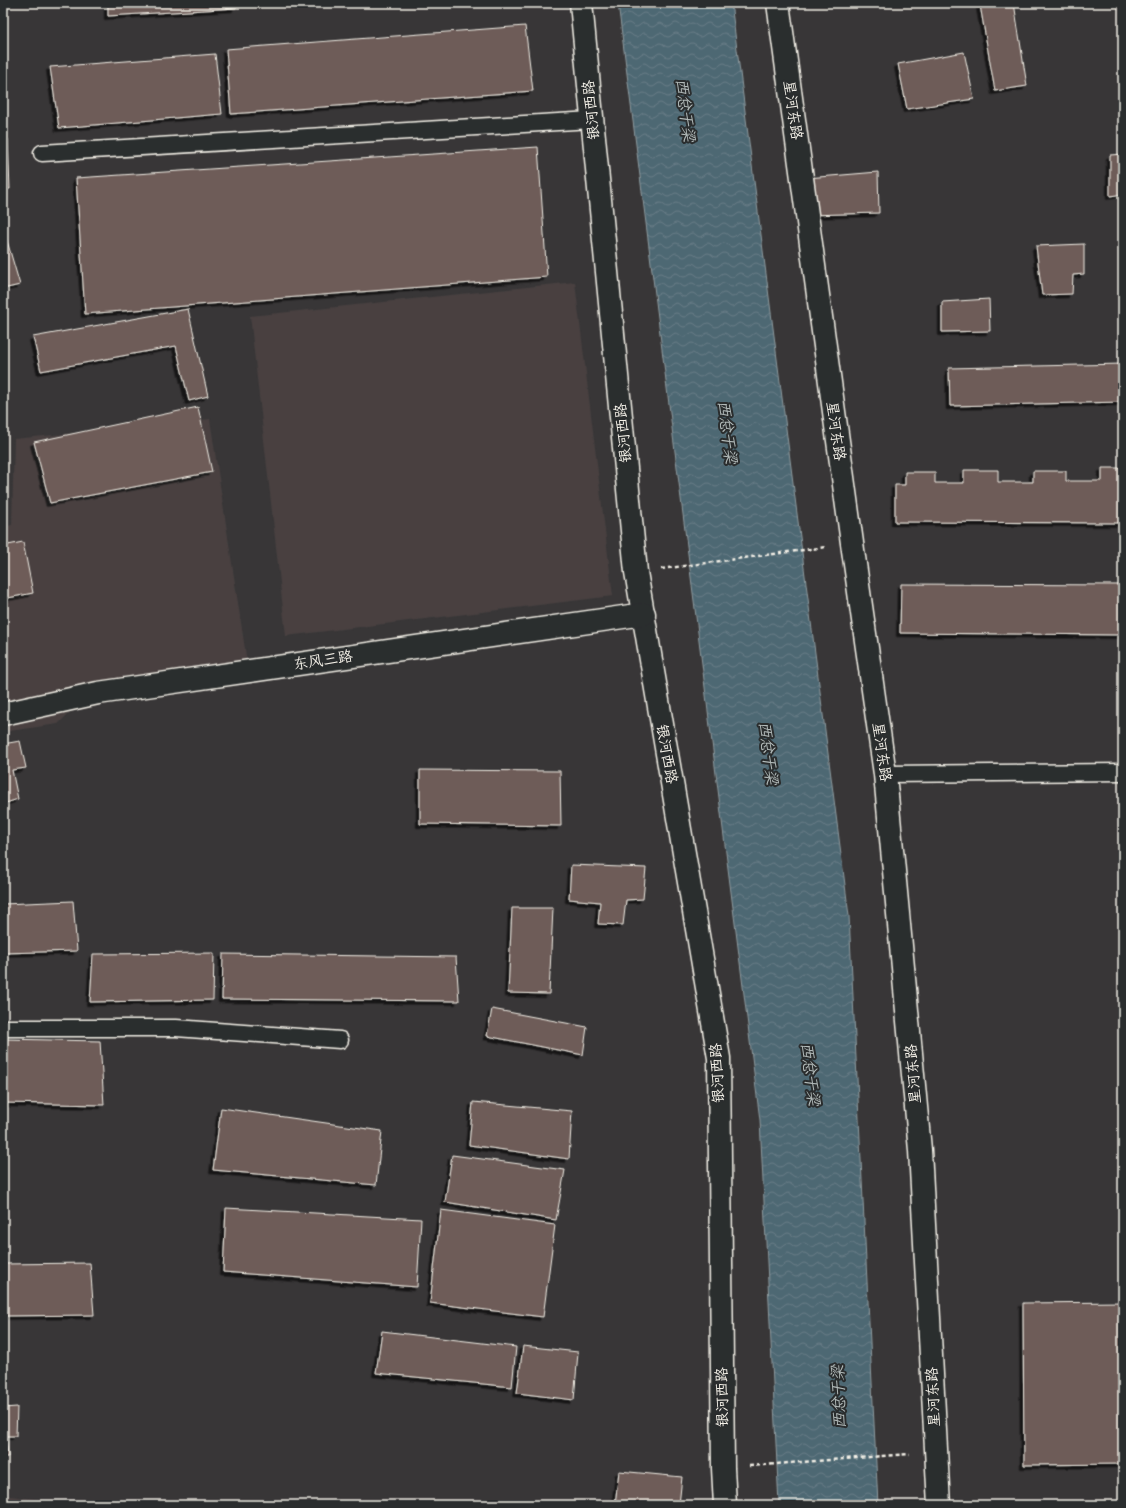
<svg xmlns="http://www.w3.org/2000/svg" width="1126" height="1508" font-family="Mynerve,'LXGW WenKai TC',sans-serif">
<defs>
<pattern id="water-waves" width="16" height="10" patternUnits="userSpaceOnUse"><rect width="16" height="10" fill="#4e6773"/><path d="M0 5q4-4 8 0t8 0" fill="none" stroke="#687d87"/></pattern>
<filter id="shadow"><feDropShadow dx="-3.5" dy="3.5" stdDeviation="0" flood-color="#0009"/></filter>
</defs>
<rect width="100%" height="100%" fill="#383637"/>
<filter id="ink" filterUnits="userSpaceOnUse"><feTurbulence type="fractalNoise" baseFrequency=".025" numOctaves="2"/><feDisplacementMap in="SourceGraphic" scale="8" xChannelSelector="R" yChannelSelector="G"/><feConvolveMatrix kernelMatrix="1 2 1 2 8 2 1 2 1" color-interpolation-filters="sRGB"/></filter>
<g filter="url(#ink)">
<!-- built -->
<path fill="#484141" d="M575 282 613 596 286 636 250 316Z
M210 419 247 662 93 690 58 724 3 732V527L12 525 14 439Z
M3 1495 80 1505H3Z"/>
<!-- water -->
<path fill="url(#water-waves)" stroke="#909ea2" d="M618 3H731L849 916 878 1505H779L760 1120Z"/>
<!-- building -->
<path fill="#6e5c59" stroke="#f4f1e8" filter="url(#shadow)" d="M108 3H236V8L108 16Z
M991 3H1014L1027 86 995 91 980 5Z
M525 26 533 91 231 114 226 49Z
M964 52 974 99 907 109 898 64Z
M215 54 222 114 59 128 50 67Z
M8 139 10 189H3V140Z
M538 147 547 277 85 314 76 178Z
M1123 154V194L1110 196V155Z
M878 172 879 213 808 215 807 178Z
M3 234H5L20 285 3 289Z
M1084 244V274L1073 275 1072 294 1042 295 1036 246Z
M989 299 990 331 942 332V302Z
M188 309 208 396 189 401 176 346 41 371 33 337Z
M1123 364V402L950 406 949 368Z
M198 407 212 472 50 503 34 442Z
M1102 468H1123V523L895 522V485H905V472H935V483H964V470H998V482H1033V471H1066V481H1102Z
M23 542 33 593 3 599V546Z
M901 584 1123 585V635L900 633Z
M20 741 26 768 12 770 18 799 3 804V744Z
M420 770 560 771 561 826 420 824Z
M571 865 646 868 643 899 626 900 623 925 598 924 600 902 569 899Z
M73 901 77 951 3 953V904Z
M512 908H553L549 994 508 993Z
M214 953 213 1000 90 1002 93 954Z
M223 954 456 957 459 1001 222 999Z
M492 1009 587 1027 583 1055 487 1036Z
M3 1039 100 1041 104 1105 3 1103Z
M473 1102 572 1111 569 1159 469 1145Z
M221 1108 382 1131 376 1185 213 1170Z
M452 1155 565 1170 556 1220 445 1202Z
M226 1208 421 1219 417 1287 223 1272Z
M441 1210 555 1225 543 1317 430 1303Z
M90 1263 94 1315 3 1316V1264Z
M1123 1302V1464L1024 1465 1023 1303Z
M382 1331 516 1347 512 1387 376 1373Z
M523 1346 578 1352 574 1400 517 1393Z
M17 1407 16 1436H6L8 1457H3V1408Z
M619 1471 682 1477 679 1505H615Z"/>
<g fill="none" stroke-linecap="round" stroke-linejoin="round">
<defs>
<path id="service" d="M42 153 592 120
M885 774 1123 772
M3 1028H176L340 1040"/>
<path id="minor" d="M581 3 636 572 719 1058 723 1468 725 1505"/>
<path id="tertiary" d="M3 714 98 693 644 614"/>
<path id="secondary" d="M778 3 852 543 885 774 920 1150 939 1505"/>
</defs>
<!-- service casing -->
<use href="#service" stroke="#f4f1e8" stroke-width="19"/>
<!-- minor casing -->
<use href="#minor" stroke="#f4f1e8" stroke-width="25"/>
<!-- tertiary casing -->
<use href="#tertiary" stroke="#f4f1e8" stroke-width="25"/>
<!-- secondary casing -->
<use href="#secondary" stroke="#f4f1e8" stroke-width="25"/>
<!-- path -->
<path stroke="#f4f1e8" stroke-width="2.5" stroke-dasharray="4 3" stroke-linecap="butt" d="M661 569 826 547
M749 1466 910 1454"/>
<!-- service -->
<use href="#service" stroke="#2a2d2e" stroke-width="16"/>
<!-- minor -->
<use href="#minor" stroke="#2a2d2e" stroke-width="22"/>
<!-- tertiary -->
<use href="#tertiary" stroke="#2a2d2e" stroke-width="22"/>
<!-- secondary -->
<use href="#secondary" stroke="#2a2d2e" stroke-width="22"/>
</g>
</g>
<g text-anchor="middle" stroke-width="4" stroke-linejoin="round" paint-order="stroke">
<!-- street labels -->
<g font-size="15" fill="#f4f1e8" stroke="#2a2d2e">
<text transform="translate(591 110) rotate(-96)" y="5">银河西路</text>
<text transform="translate(793 110) rotate(82)" y="5">星河东路</text>
<text transform="translate(836 431) rotate(82)" y="5">星河东路</text>
<text transform="translate(623 433) rotate(-96)" y="5">银河西路</text>
<text transform="translate(323 660) rotate(-8)" y="5">东风三路</text>
<text transform="translate(882 752) rotate(82)" y="5">星河东路</text>
<text transform="translate(667 754) rotate(80)" y="5">银河西路</text>
<text transform="translate(717 1073) rotate(-93)" y="5">银河西路</text>
<text transform="translate(913 1074) rotate(-95)" y="5">星河东路</text>
<text transform="translate(722 1397) rotate(-91)" y="5">银河西路</text>
<text transform="translate(933 1397) rotate(-93)" y="5">星河东路</text>
</g>
<!-- water labels -->
<g font-size="16" font-style="italic" fill="#b2bab9" stroke="#2a2d2e">
<text transform="translate(686 110) rotate(83)" y="6">西总干梁</text>
<text transform="translate(728 432) rotate(83)" y="6">西总干梁</text>
<text transform="translate(769 753) rotate(83)" y="6">西总干梁</text>
<text transform="translate(811 1074) rotate(83)" y="6">西总干梁</text>
<text transform="translate(838 1397) rotate(-92)" y="6">西总干梁</text>
</g>
</g>
<!-- margin -->
<rect width="1126" height="1508" fill="none" stroke="#2a2d2e" stroke-width="16"/>
<rect x="8" y="8" width="1110" height="1492" fill="none" stroke="#f4f1e8" stroke-width="1.5" filter="url(#ink)"/>
</svg>
